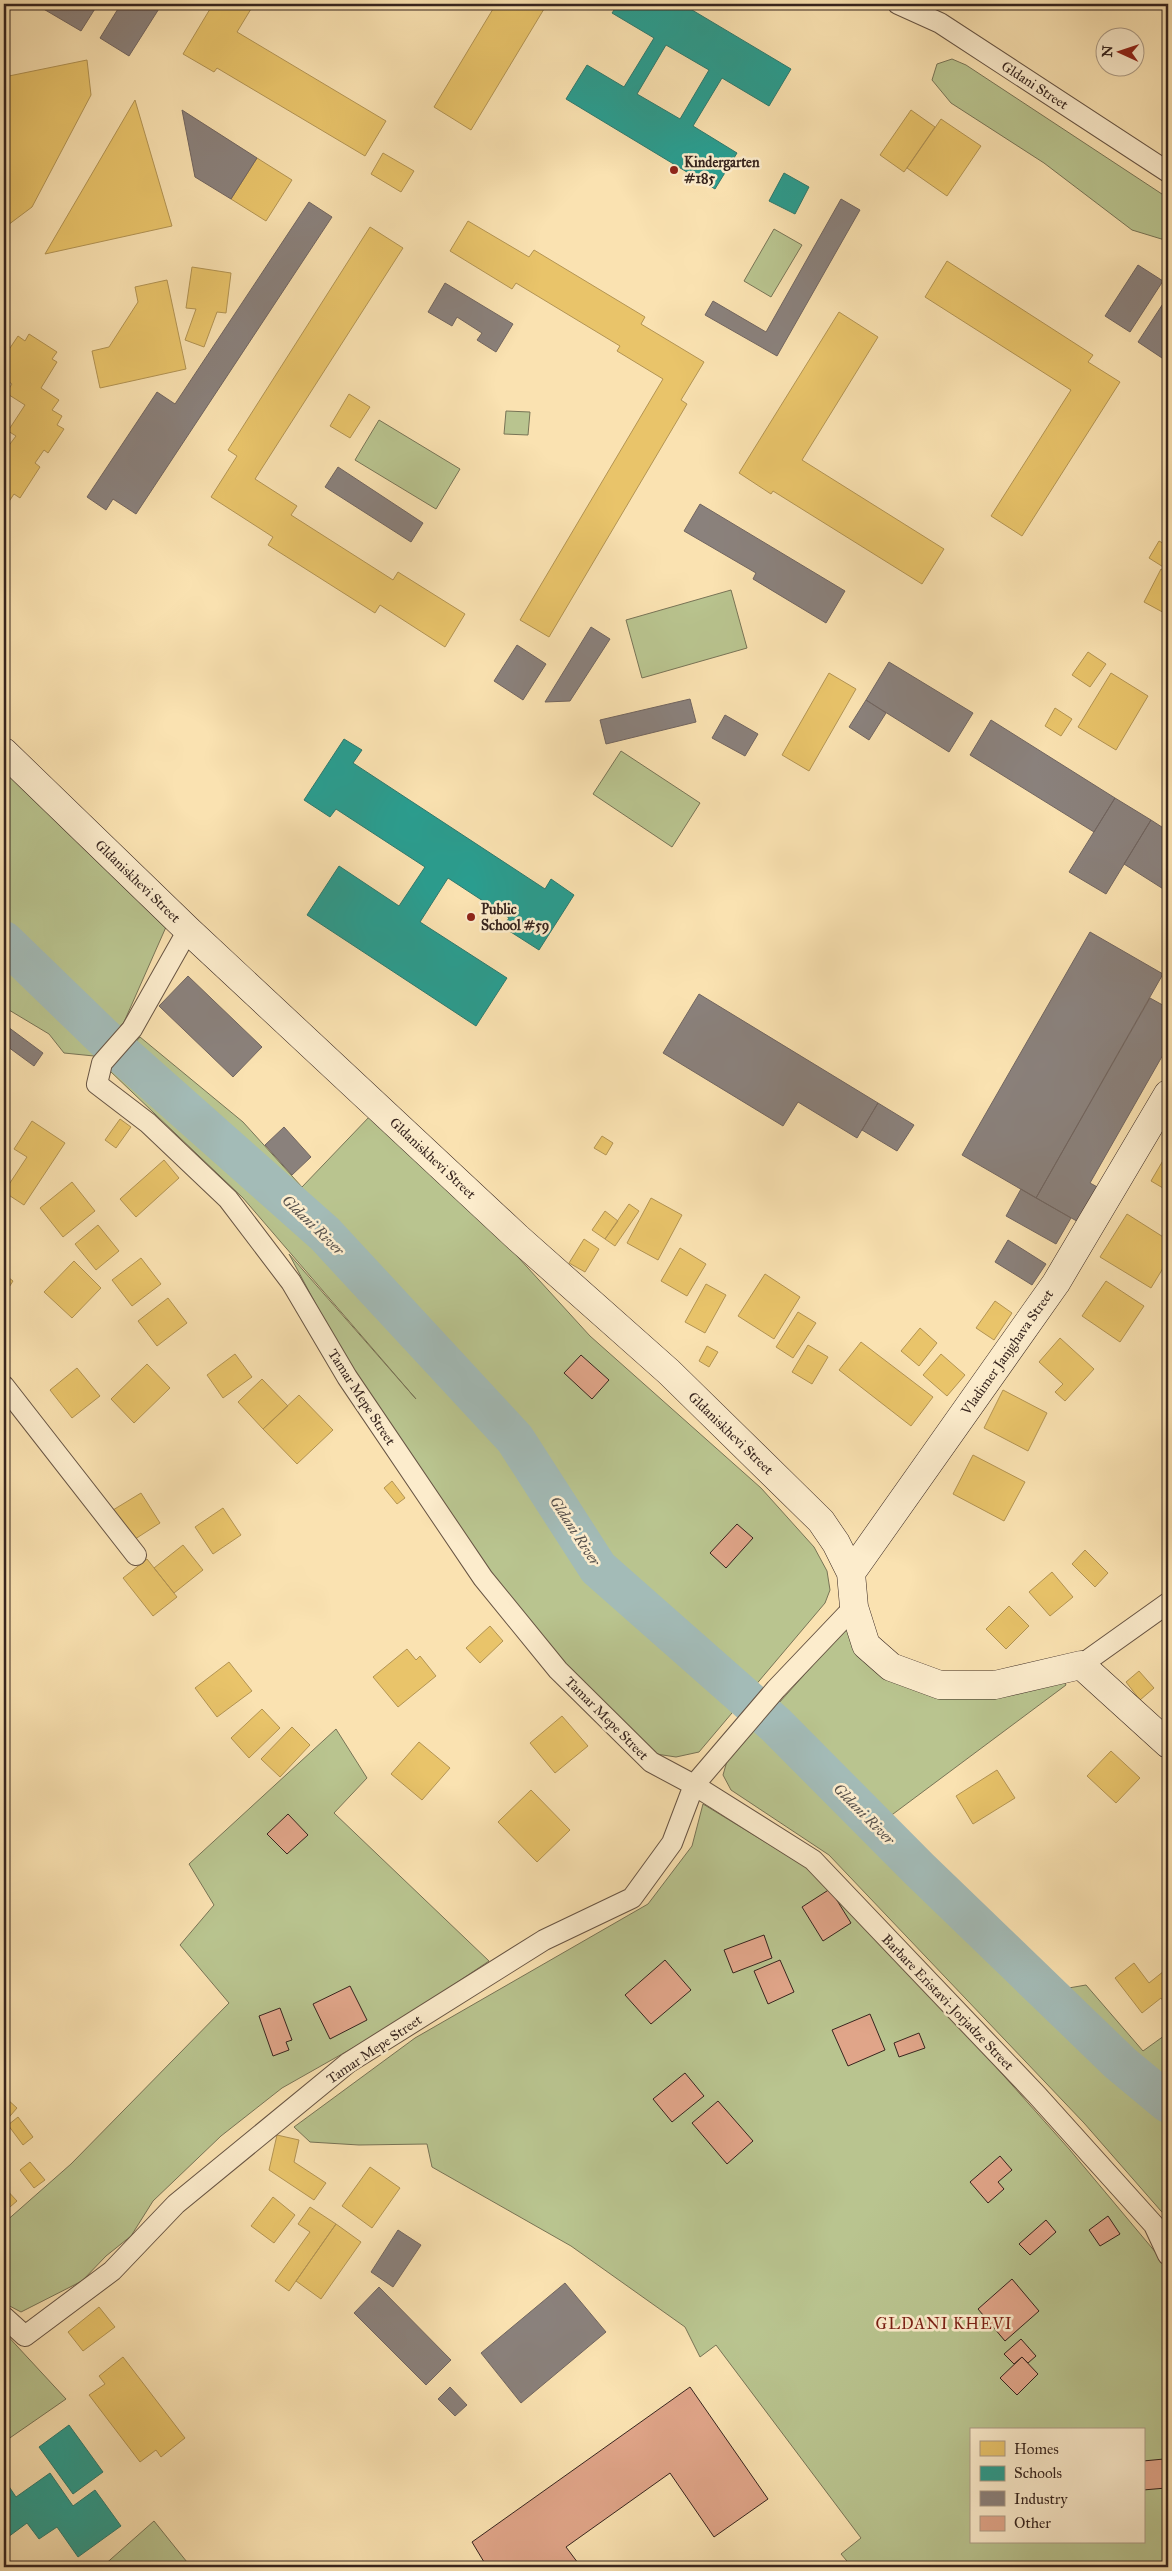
<svg xmlns="http://www.w3.org/2000/svg" width="1172" height="2571" font-family="'IM FELL Great Primer',serif">
<rect width="100%" height="100%" fill="#fae2b1"/>
<filter id="stains"><feTurbulence type="fractalNoise" baseFrequency=".004" numOctaves="4"/><feColorMatrix values="0 0 0 0 .2 0 0 0 0 .09 0 0 0 0 .02 0 0 0 .5 -.17"/></filter>
<radialGradient id="worn" r=".72"><stop offset=".6" stop-color="#630" stop-opacity="0"/><stop offset="1" stop-color="#630" stop-opacity=".3"/></radialGradient>
<!-- green -->
<path fill="#b9c48f" stroke="#787456" fill-rule="evenodd" d="M952 59 966 65 1168 198V241L1132 230 1044 163 951 103 932 80 937 64Z
M774 229 802 245 771 297 744 281Z
M506 411 530 412 528 435 504 434Z
M379 420 460 469 436 509 355 460Z
M731 590 747 648 642 678 626 620Z
M621 751 700 803 672 847 593 794Z
M4 772 15 780 166 927 124 1022 94 1056 64 1053 49 1034 4 1007Z
M140 1037 243 1122 302 1187 371 1115 507 1245 590 1336 761 1488 814 1547 827 1571 830 1590 825 1603 699 1752 676 1757 656 1754 558 1657 476 1555 351 1370 289 1254 416 1399 243 1198 110 1071Z
M847 1627 890 1680 1063 1679 1066 1685 885 1820 1057 1990 1086 1985 1143 2051 1168 2033V2219L1084 2123 829 1855 731 1790 723 1775 727 1761Z
M336 1729 367 1778 334 1813 489 1961 395 2024 282 2088 221 2136 153 2201 131 2236 106 2256 82 2281 21 2312 4 2303V2223L71 2164 229 2003 180 1945 214 1905 189 1864Z
M703 1804 832 1883 1070 2150 1167 2266 1168 2567H852L841 2554 861 2538 716 2345 700 2357 685 2327 571 2246 432 2167 427 2144 359 2145 310 2142 294 2127 415 2038 648 1904 692 1846ZM971 2430H1143V2542H971Z
M4 2332 66 2399 4 2442Z
M154 2521 191 2567H102Z"/>
<!-- homes -->
<path fill="#e9c46a" stroke="#b39453" d="M213 4H254L237 32 386 121 365 156 217 68 214 72 183 54Z
M496 4H547L471 130 434 107Z
M87 60 91 95 32 207 4 228V77Z
M135 100 172 226 45 254Z
M911 110 935 127 904 172 880 155Z
M941 119 981 146 947 196 907 168Z
M383 153 414 171 401 192 371 174Z
M257 158 292 180 266 221 231 199Z
M468 221 529 257 534 250 645 317 641 324 704 362 681 400 687 404 549 637 520 620 663 379 617 351 620 346 516 283 512 289 450 251Z
M370 227 403 248 255 479 297 506 291 515 393 580 398 572 465 614 445 647 380 605 375 613 268 545 273 537 211 497 237 456 228 450Z
M947 261 1093 355 1088 362 1120 382 1022 536 991 516 1071 390 925 297Z
M192 267 231 273 226 313 217 312 204 347 185 340 196 309 186 308Z
M167 280 186 369 100 388 92 351 109 347 138 302 135 287Z
M839 312 878 337 802 460 944 549 922 584 773 491 771 494 739 473Z
M29 334 57 352 52 359 57 362 41 388 59 400 52 410 62 416 57 425 64 429 48 453 44 450 35 463 40 467 20 498 14 494 8 503 4 501V452L16 436 8 431 25 405 6 393 12 384 4 378 7 368 4 366V357L18 336 25 341Z
M349 394 370 407 350 438 330 426Z
M1159 541 1168 546V570L1149 558Z
M1161 569 1168 573V615L1144 602Z
M1088 652 1106 664 1090 687 1072 675Z
M829 673 856 689 809 771 782 755Z
M1111 673 1148 696 1116 750 1078 727Z
M1055 708 1072 719 1061 736 1045 726Z
M120 1119 131 1127 116 1148 105 1140Z
M32 1121 65 1143 24 1205 4 1192 27 1157 14 1149Z
M602 1136 613 1143 606 1155 594 1148Z
M1168 1152V1191L1151 1181Z
M164 1160 179 1178 136 1217 120 1199Z
M72 1182 95 1211 63 1237 40 1208Z
M651 1198 682 1215 658 1260 627 1243Z
M629 1204 639 1211 615 1246 605 1239Z
M605 1211 618 1221 605 1239 592 1230Z
M1127 1214 1168 1240V1260L1151 1288 1100 1257Z
M98 1225 119 1251 96 1270 75 1244Z
M584 1239 599 1249 585 1272 569 1263Z
M680 1248 706 1264 687 1296 661 1281Z
M141 1258 161 1284 132 1306 112 1280Z
M74 1261 101 1288 72 1318 44 1292Z
M4 1274 13 1281 4 1295Z
M765 1274 800 1297 774 1339 738 1316Z
M1106 1281 1144 1306 1120 1342 1082 1316Z
M706 1284 726 1295 705 1333 685 1322Z
M168 1298 187 1323 157 1346 138 1321Z
M995 1301 1012 1313 994 1340 976 1328Z
M798 1312 816 1323 793 1358 776 1347Z
M920 1328 937 1343 919 1366 901 1351Z
M1060 1338 1094 1369 1065 1401 1055 1392 1063 1384 1039 1362Z
M861 1342 933 1397 911 1426 839 1370Z
M808 1345 828 1357 812 1384 792 1372Z
M707 1346 718 1352 709 1367 699 1361Z
M235 1354 252 1377 223 1398 207 1375Z
M941 1354 965 1375 947 1396 923 1375Z
M147 1364 170 1388 134 1423 111 1399Z
M77 1368 100 1396 72 1418 50 1390Z
M262 1379 288 1406 263 1429 238 1402Z
M1003 1390 1047 1413 1028 1451 984 1428Z
M299 1395 333 1430 297 1464 263 1429Z
M973 1455 1025 1482 1004 1521 953 1494Z
M392 1481 405 1498 397 1504 384 1488Z
M1168 1491V1504L1162 1497Z
M141 1493 160 1523 132 1541 113 1510Z
M223 1508 241 1535 213 1554 195 1527Z
M183 1545 203 1570 174 1593 154 1568Z
M1085 1550 1108 1573 1095 1587 1072 1564Z
M147 1559 177 1597 153 1616 123 1578Z
M1052 1572 1073 1597 1050 1616 1029 1592Z
M1009 1606 1029 1626 1006 1649 986 1629Z
M490 1626 503 1641 480 1663 466 1648Z
M407 1649 416 1660 420 1656 436 1676 398 1707 373 1677Z
M229 1662 252 1691 217 1717 195 1688Z
M1139 1671 1154 1688 1140 1700 1126 1682Z
M262 1709 280 1728 249 1758 231 1738Z
M562 1716 588 1746 555 1773 530 1743Z
M292 1727 310 1745 280 1777 261 1759Z
M419 1742 450 1768 422 1800 391 1774Z
M1111 1751 1140 1778 1116 1803 1087 1776Z
M997 1770 1015 1798 973 1824 956 1796Z
M531 1790 570 1830 537 1862 498 1822Z
M1134 1963 1149 1983 1164 1971 1168 1976V2008L1161 1998 1142 2013 1115 1978Z
M7 2099 17 2108 4 2123V2102Z
M18 2117 33 2137 23 2145 8 2125Z
M277 2135 299 2140 294 2162 326 2183 314 2200 269 2170Z
M30 2162 45 2180 34 2188 20 2170Z
M370 2167 400 2188 372 2228 342 2206Z
M4 2187 17 2201 4 2212Z
M273 2197 295 2215 274 2243 251 2226Z
M310 2207 336 2224 289 2291 275 2281 310 2232 298 2224Z
M336 2224 361 2242 321 2299 296 2281Z
M99 2307 115 2327 83 2351 68 2332Z
M123 2357 185 2438 161 2457 156 2450 140 2462 89 2395 105 2384 99 2376Z"/>
<!-- schools -->
<path fill="#2a9d8f" stroke="#2e796d" fill-rule="evenodd" d="M618 4H682L791 69 769 106 722 78 693 126 737 153 715 189 566 99 587 65 624 87 654 38 612 13ZM666 45 709 70 680 119 637 94Z
M784 173 809 187 795 214 769 201Z
M344 739 362 750 353 763 545 889 551 879 574 895 539 950 503 927 509 918 448 878 420 922 507 978 476 1026 307 915 339 866 399 906 425 867 336 809 330 817 304 800Z
M69 2425 103 2472 73 2494 39 2447Z
M50 2473 73 2506 95 2490 121 2526 78 2557 57 2527 39 2539 27 2523 4 2540V2479L16 2497Z"/>
<!-- industry -->
<path fill="#8a817c" stroke="#716560" d="M35 4H98L81 31Z
M121 4H162L129 56 100 38Z
M182 110 257 158 231 199 195 177Z
M841 199 860 210 777 356 705 315 713 301 766 332Z
M309 202 332 217 136 514 113 499 106 510 87 497 157 392 175 404Z
M1138 265 1163 281 1130 332 1105 316Z
M445 283 513 324 496 352 477 340 482 333 457 317 452 326 428 312Z
M1168 296V362L1138 342Z
M338 467 423 523 411 542 325 487Z
M700 504 845 591 826 623 753 579 756 573 684 531Z
M591 627 610 639 570 701 545 702Z
M517 645 546 664 523 700 494 681Z
M889 662 973 713 949 752 866 700Z
M690 699 696 722 606 744 600 720Z
M866 700 886 713 869 740 849 727Z
M725 715 758 734 745 756 712 738Z
M991 720 1115 798 1094 832 970 755Z
M1115 798 1151 820 1106 894 1069 872Z
M1151 820 1168 831V892L1124 864Z
M1090 932 1163 974 1036 1198 962 1155Z
M188 976 262 1047 233 1077 159 1006Z
M699 994 878 1103 857 1138 798 1102 783 1126 663 1053Z
M1150 998 1168 1008V1046L1090 1183 1101 1189 1082 1224 1036 1198Z
M4 1024 43 1053 34 1066 4 1044Z
M878 1103 914 1125 897 1151 862 1130Z
M284 1127 311 1157 292 1175 265 1145Z
M1021 1189 1071 1218 1056 1244 1006 1216Z
M1008 1240 1046 1264 1032 1285 995 1262Z
M398 2230 421 2245 393 2287 371 2272Z
M565 2283 606 2332 521 2403 481 2353Z
M379 2287 451 2360 426 2385 354 2313Z
M450 2387 467 2405 455 2416 438 2399Z"/>
<g fill="none" stroke-linecap="round" stroke-linejoin="round">
<!-- river -->
<path stroke="#a3bbb7" stroke-width="40" d="M4 941 103 1037 325 1234 515 1439 598 1568 776 1725 919 1869 1120 2063 1168 2103"/>
</g>
<!-- building -->
<path fill="#e0a589" stroke="#36241e" d="M581 1355 609 1380 592 1399 564 1373Z
M737 1524 753 1538 726 1568 710 1553Z
M288 1814 308 1835 287 1854 267 1834Z
M830 1889 851 1923 823 1941 802 1907Z
M764 1935 772 1958 733 1973 724 1950Z
M665 1960 691 1990 651 2024 625 1995Z
M780 1960 794 1992 768 2004 754 1971Z
M350 1986 367 2020 330 2039 313 2004Z
M280 2008 292 2040 286 2042 289 2050 273 2056 259 2016Z
M870 2014 885 2050 848 2066 832 2030Z
M919 2033 925 2048 899 2057 894 2043Z
M685 2073 704 2096 672 2122 653 2099Z
M718 2101 753 2141 727 2164 692 2123Z
M1000 2156 1012 2170 998 2182 1004 2189 988 2203 970 2182Z
M1108 2216 1120 2234 1100 2246 1089 2230Z
M1046 2220 1056 2232 1030 2255 1019 2244Z
M1012 2279 1039 2311 1005 2341 978 2309Z
M1021 2339 1036 2356 1028 2363 1022 2357 1014 2364 1004 2354Z
M1022 2357 1038 2374 1017 2395 1000 2378Z
M690 2387 768 2499 714 2537 670 2473 566 2547 581 2567H487L472 2542Z
M1164 2459 1166 2488 1143 2490V2461Z"/>
<g fill="none" stroke-linecap="round" stroke-linejoin="round">
<defs>
<path id="street" d="M898 4 940 23 1168 172
M188 930 132 1029 102 1063 97 1084 148 1123 228 1199 291 1282 347 1377 483 1578 558 1670 651 1762 694 1785 813 1860 1036 2094 1154 2225 1168 2255
M4 1386 136 1555
M1081 1665 1168 1603
M4 2317 25 2336 112 2271 176 2204 348 2063 544 1940 632 1898 672 1843 694 1785 776 1689 854 1607"/>
<path id="secondary" d="M4 752 188 930 518 1238 669 1372 821 1521 836 1543 851 1573
M1168 1094 1056 1283 851 1573 854 1607 866 1645 891 1667 940 1685H995L1081 1665 1168 1744"/>
</defs>
<!-- street casing -->
<use href="#street" stroke="#675443" stroke-width="22"/>
<!-- secondary casing -->
<use href="#secondary" stroke="#36241e" stroke-width="29"/>
<!-- street -->
<use href="#street" stroke="#fceccc" stroke-width="20"/>
<!-- secondary -->
<use href="#secondary" stroke="#fceccc" stroke-width="28"/>
</g>
<!-- markers -->
<g fill="#8f2418" stroke="#fceccc" stroke-width="2">
<circle cx="674" cy="170" r="5"/>
<circle cx="471" cy="917" r="5"/>
</g>
<g text-anchor="middle" stroke-width="5" stroke-linejoin="round" paint-order="stroke">
<!-- street labels -->
<g font-size="14" fill="#36241e" stroke="#fceccc">
<text transform="translate(1035 85) rotate(33)" y="5">Gldani Street</text>
<text transform="translate(138 881) rotate(44)" y="5">Gldaniskhevi Street</text>
<text transform="translate(433 1158) rotate(43)" y="5">Gldaniskhevi Street</text>
<text transform="translate(1007 1352) rotate(-55)" y="5">Vladimer Janjghava Street</text>
<text transform="translate(362 1397) rotate(57)" y="5">Tamar Mepe Street</text>
<text transform="translate(731 1433) rotate(44)" y="5">Gldaniskhevi Street</text>
<text transform="translate(607 1718) rotate(45)" y="5">Tamar Mepe Street</text>
<text transform="translate(948 2002) rotate(46)" y="5">Barbare Eristavi-Jorjadze Street</text>
<text transform="translate(374 2049) rotate(-34)" y="5">Tamar Mepe Street</text>
</g>
<!-- poi labels -->
<g font-size="14" font-weight="bold" fill="#36241e" stroke="#fceccc" text-anchor="start">
<text x="684" y="167">Kindergarten<tspan x="684" dy="16">#185</tspan></text>
<text x="481" y="914">Public<tspan x="481" dy="16">School #59</tspan></text>
</g>
<!-- water labels -->
<g font-size="15" font-style="italic" fill="#57514c" stroke="#fceccc">
<text transform="translate(313 1225) rotate(44)" y="5">Gldani River</text>
<text transform="translate(575 1531) rotate(57)" y="5">Gldani River</text>
<text transform="translate(864 1814) rotate(45)" y="5">Gldani River</text>
</g>
<!-- quarter labels -->
<g font-size="16" letter-spacing="1" fill="#7a1f14" stroke="#fceccc">
<text x="944" y="2329">GLDANI KHEVI</text>
</g>
</g>
<!-- margin -->
<rect width="1172" height="2571" fill="none" stroke="#fae2b1" stroke-width="20"/>
<rect x="5" y="5" width="1162" height="2561" fill="none" stroke="#36241e" stroke-width="2.5"/>
<rect x="10" y="10" width="1152" height="2551" fill="none" stroke="#36241e"/>
<!-- legend -->
<rect x="970" y="2428" width="175" height="115" fill="#fceccc" stroke="#ad9c86"/>
<rect x="980" y="2441" width="25" height="15" fill="#e9c46a" stroke="#ad9c86"/>
<text x="1014" y="2454" font-size="15" fill="#36241e">Homes</text>
<rect x="980" y="2466" width="25" height="15" fill="#2a9d8f" stroke="#ad9c86"/>
<text x="1014" y="2478" font-size="15" fill="#36241e">Schools</text>
<rect x="980" y="2491" width="25" height="15" fill="#8a817c" stroke="#ad9c86"/>
<text x="1014" y="2504" font-size="15" fill="#36241e">Industry</text>
<rect x="980" y="2516" width="25" height="15" fill="#e0a589" stroke="#ad9c86"/>
<text x="1014" y="2528" font-size="15" fill="#36241e">Other</text>
<!-- north arrow -->
<g transform="translate(1120 52) rotate(273)"><circle r="24" fill="#fceccc" stroke="#ad9c86"/>
<path d="M0-4L9 19L0 12L-9 19Z" fill="#8f2418"/>
<text y="-8" font-size="14" font-weight="bold" text-anchor="middle" fill="#36241e">N</text>
</g>
<rect width="100%" height="100%" filter="url(#stains)"/>
<rect width="100%" height="100%" fill="url(#worn)"/>
</svg>
